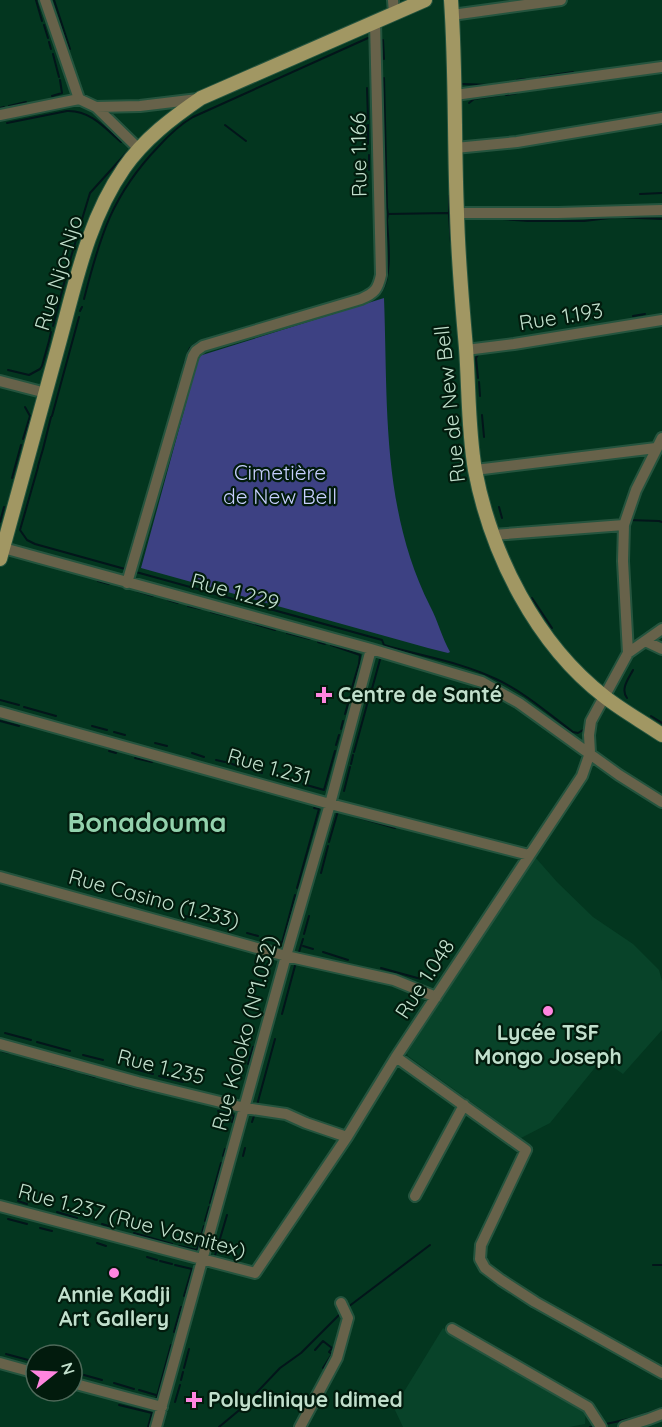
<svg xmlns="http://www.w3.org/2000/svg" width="662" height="1427" font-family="Quicksand,sans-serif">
<rect width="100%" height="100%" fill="#03361f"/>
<!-- built -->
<path fill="#084329" d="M535 857 557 882 593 917 633 944 659 970 662 981V1030L623 1074 602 1059 550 1123 521 1138 408 1056 407 1053Z
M443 1328 586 1407 585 1424 569 1427H403L394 1408Z"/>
<!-- green -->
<path fill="#3d4183" d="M384 298C388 404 381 508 430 606 438 621 442 638 450 652L448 653 428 648 224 591V583L217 581 213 588 141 568 199 356Z"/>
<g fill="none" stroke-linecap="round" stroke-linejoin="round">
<!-- stream -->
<path stroke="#03151a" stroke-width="2" d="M36 0 42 21
M54 0 70 49
M512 1 521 0
M44 25 48 38
M383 40 384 59
M49 42 51 49
M53 54 59 77
M540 77 573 72
M517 80 525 79
M463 84 489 85 501 83
M367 88 368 119
M546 89 554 87
M506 95 517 93
M52 96 62 93 60 80
M469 103 474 99 500 95
M9 106 26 102
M0 108 4 107
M7 123 67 111C90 110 105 128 121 142
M225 125 246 141
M368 125V144
M369 155V170
M640 194 662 193
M449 196V215L451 243
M388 214 448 213
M489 218 528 221H584L617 217 662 219
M76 239 90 193 128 151
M71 257 76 240
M84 299C100 236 112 195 158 147 169 135 179 125 193 117L368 38
M370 300C374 298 378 296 381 292 393 276 388 239 387 220L388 214 387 208 384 78
M57 310 71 257
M80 311 82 307
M633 316 645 314
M307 320 333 313
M254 325 290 315
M53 326 57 310
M49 341 51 332
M187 355 190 348 198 342 251 326
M42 366 49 341
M8 370 29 375 40 369 42 366
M182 374 185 361
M478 378 476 358 479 353
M479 382 480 396
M175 399 178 386
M482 415 484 437
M52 416 79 317
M23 439 30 416 25 407
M43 449 51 417
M38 466 43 449
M38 467 20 530 27 540 35 544 125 569 139 521
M154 469 158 457
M12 478 21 445
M499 507 502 518
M628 520 659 521 662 522
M0 522 4 507
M137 568 136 572 382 640 384 645C421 656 461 662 496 679 524 692 549 714 573 732L578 733 583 730
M98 581 109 584
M116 585 126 588
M137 591 153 596
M532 598 552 628
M168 600 178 603
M188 606 201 609
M211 612 238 619
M242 620 275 630
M287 633 310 639
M318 642 325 644
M331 645 360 655 359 664 351 691
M370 696 381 656
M627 698C620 689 629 678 633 670
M0 700 19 705
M24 707 56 716
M345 714 350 697
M651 716 662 723
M0 721 19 726
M92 726 107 730
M341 729 343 721
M114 732 125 735
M155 743 167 746
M336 745 339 735
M109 751 116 753
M354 752 368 701
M192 753 204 757
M135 758 152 762
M216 760 225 762
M232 764 238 766
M351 764 353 755
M250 769 262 773
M303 784 324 790 335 751
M344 791 350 767
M357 817 395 828
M329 842 338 811
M321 873 328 846
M297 888 319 809 314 808
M185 916 195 918
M202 920 209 922
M247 933 258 936
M304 934 309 916
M263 938 282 943 295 895
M303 946 313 949
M299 952 303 939
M323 952 348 960
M381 968 421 979
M282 1014 296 962
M5 1033 31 1040
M37 1042 70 1051
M2 1051 9 1053
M83 1055 103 1060
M248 1064 253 1047
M52 1065 75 1071
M131 1068 153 1074
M83 1073 95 1077
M159 1076 183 1082
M121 1084 149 1091
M257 1105 275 1039
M218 1111 232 1114 234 1117 232 1122
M252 1122 254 1116
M223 1156 225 1149
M243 1156 245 1148
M18 1201 27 1204
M210 1203 221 1163
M57 1212 77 1218
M8 1219 27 1224
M205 1221 209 1207
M102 1224 112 1227
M40 1228 52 1231
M134 1233 172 1244
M97 1243 106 1246
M179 1246 197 1250 204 1226
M147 1257 157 1260
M214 1259 227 1215
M160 1261 172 1264
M175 1265 192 1269 184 1296
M653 1265H662
M348 1307 430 1245
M174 1332 181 1307
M315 1350 323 1341 332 1348 329 1352 332 1354 323 1368
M6 1354 32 1361
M184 1368 189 1349
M84 1375 102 1380
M181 1380 183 1372
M114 1383 134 1389
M139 1390 156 1395
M156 1400 171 1345
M175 1402 180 1385
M119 1405 152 1413 148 1427
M606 1424 633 1418 662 1408
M219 1427 243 1407 280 1368 301 1353 341 1313
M590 1427H593"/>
<defs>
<path id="minor" d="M45 0 79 99
M393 0 394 13
M452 15 561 0
M455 95 662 67
M79 99 96 107 139 149
M96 107 140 106 198 99
M0 115 79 99
M455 148 517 142 662 118
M457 213H558L662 210
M466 350 514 344 662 320
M0 381 46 393
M475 470 656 448
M493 535 624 525
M0 547 371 649 482 682 519 703 619 775 662 802
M127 583 193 356 196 351 203 346 361 299C375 293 378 289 381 275L375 22
M645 641 662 649
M628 653 662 629
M0 712 330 804 529 855
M0 877 286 956 394 980 436 997
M0 1044 138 1082 245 1108 286 1114 306 1123 347 1137
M396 1057 526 1150 481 1245 480 1259 485 1268 501 1280 535 1302 662 1373
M415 1196 464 1105
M0 1206 255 1273 347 1137 396 1057 582 776 590 753 589 735 591 721 628 653 623 561 624 525 636 490 662 438
M452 1329 588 1407 601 1427
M0 1363 36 1373
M72 1383 162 1407
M156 1427 286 956 330 804 371 649
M300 1427 337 1358 348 1318 341 1303
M624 1427 649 1419 662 1414"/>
<path id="major" d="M451 0C456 71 454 142 457 213 458 258 462 303 466 348 469 389 468 430 475 470 491 554 536 644 605 697 623 711 643 722 662 735
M0 559C19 488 39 418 58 347 75 286 87 221 124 168 144 139 172 118 201 98L425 0"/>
</defs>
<!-- minor casing -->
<use href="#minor" stroke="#25543e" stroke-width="14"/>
<!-- major casing -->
<use href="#major" stroke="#25543e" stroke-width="16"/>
<!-- minor -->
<use href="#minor" stroke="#67624a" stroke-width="10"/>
<!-- major -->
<use href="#major" stroke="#a19763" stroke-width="14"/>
</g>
<!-- markers -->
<g fill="#fe85df" stroke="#021b0d" stroke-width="2">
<path d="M321 686h6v6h6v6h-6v6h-6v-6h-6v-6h6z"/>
<circle cx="548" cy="1011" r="6"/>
<circle cx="114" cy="1273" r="6"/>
<path d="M191 1391h6v6h6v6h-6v6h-6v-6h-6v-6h6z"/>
</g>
<g text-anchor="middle" stroke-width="4.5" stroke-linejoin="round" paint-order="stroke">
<!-- street labels -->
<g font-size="21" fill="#c1dfcc" stroke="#021b0d">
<text transform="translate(359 155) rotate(-91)" y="7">Rue 1.166</text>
<text transform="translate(59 273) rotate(-73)" y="7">Rue Njo-Njo</text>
<text transform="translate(561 317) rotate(-9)" y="7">Rue 1.193</text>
<text transform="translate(450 404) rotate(-96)" y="7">Rue de New Bell</text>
<text transform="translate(235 592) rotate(15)" y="7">Rue 1.229</text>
<text transform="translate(269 767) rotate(16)" y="7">Rue 1.231</text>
<text transform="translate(154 899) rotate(15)" y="7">Rue Casino (1.233)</text>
<text transform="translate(425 979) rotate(-57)" y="7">Rue 1.048</text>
<text transform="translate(245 1033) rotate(-75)" y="7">Rue Koloko (N°1.032)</text>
<text transform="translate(161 1067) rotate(14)" y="7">Rue 1.235</text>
<text transform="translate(132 1221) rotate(15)" y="7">Rue 1.237 (Rue Vasnitex)</text>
</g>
<!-- park labels -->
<g font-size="21" fill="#c7cffe" stroke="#021b0d">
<text x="280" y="480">Cimetière<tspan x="280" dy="24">de New Bell</tspan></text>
</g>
<!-- poi labels -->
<g font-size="21" font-weight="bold" fill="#c1dfcc" stroke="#021b0d" text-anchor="start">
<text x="338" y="702">Centre de Santé</text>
<text x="548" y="1040" text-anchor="middle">Lycée TSF<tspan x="548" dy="24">Mongo Joseph</tspan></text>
<text x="114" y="1302" text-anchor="middle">Annie Kadji<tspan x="114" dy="24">Art Gallery</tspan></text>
<text x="208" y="1407">Polyclinique Idimed</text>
</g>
<!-- district labels -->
<g font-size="27" font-weight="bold" fill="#93d2ad" stroke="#021b0d">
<text x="147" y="832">Bonadouma</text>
</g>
</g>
<!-- north arrow -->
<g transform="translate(54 1373) rotate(72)"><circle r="28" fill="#021b0d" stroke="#4e6959" stroke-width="1.5"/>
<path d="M0-4.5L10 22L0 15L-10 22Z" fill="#fe85df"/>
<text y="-9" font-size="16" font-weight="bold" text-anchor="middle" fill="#c1dfcc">N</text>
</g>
</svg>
